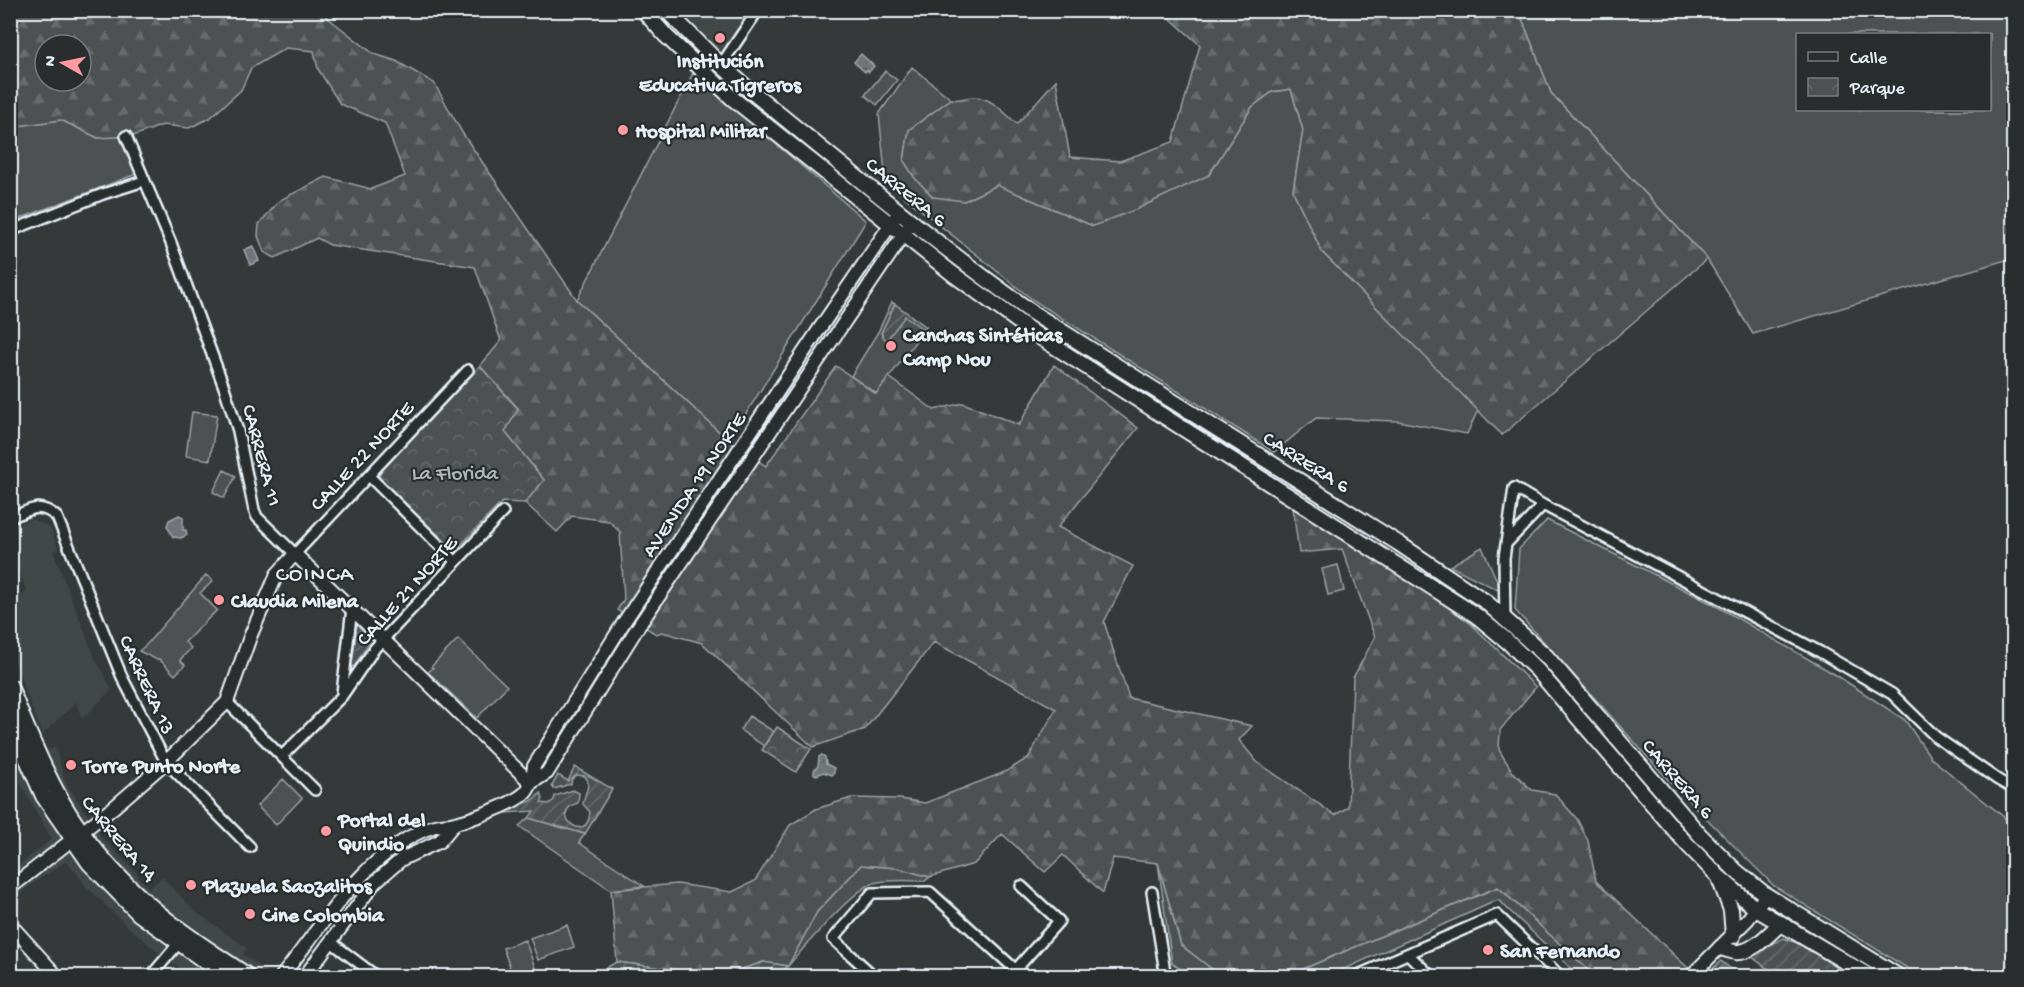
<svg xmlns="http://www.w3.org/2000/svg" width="2024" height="987" font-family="'Gochi Hand',sans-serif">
<defs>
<pattern id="forest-firs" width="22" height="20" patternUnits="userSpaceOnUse" patternTransform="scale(1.5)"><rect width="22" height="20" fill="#4d5152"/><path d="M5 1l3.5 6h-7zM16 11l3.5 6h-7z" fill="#676a6c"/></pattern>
<pattern id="park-crowns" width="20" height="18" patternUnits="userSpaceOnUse" patternTransform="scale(1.5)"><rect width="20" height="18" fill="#4d5152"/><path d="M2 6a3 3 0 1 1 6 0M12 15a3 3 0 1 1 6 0" fill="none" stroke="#676a6c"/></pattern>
<pattern id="garden-furrows" width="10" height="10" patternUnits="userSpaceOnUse" patternTransform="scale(1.5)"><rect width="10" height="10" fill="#4d5152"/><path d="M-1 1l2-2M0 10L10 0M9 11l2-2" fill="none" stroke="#676a6c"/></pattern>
<pattern id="water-ripples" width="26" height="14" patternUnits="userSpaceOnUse" patternTransform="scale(1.5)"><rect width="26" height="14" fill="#707579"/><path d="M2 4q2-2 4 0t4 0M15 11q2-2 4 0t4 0" fill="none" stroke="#5b5e62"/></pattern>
</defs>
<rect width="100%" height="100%" fill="#35393a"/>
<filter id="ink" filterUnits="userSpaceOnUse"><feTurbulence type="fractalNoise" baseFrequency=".0167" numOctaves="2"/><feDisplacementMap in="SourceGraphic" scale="12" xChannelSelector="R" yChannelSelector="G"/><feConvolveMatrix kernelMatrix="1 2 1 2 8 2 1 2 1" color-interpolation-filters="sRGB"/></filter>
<g filter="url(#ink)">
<!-- built -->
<path fill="#424647" d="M680 11H740L746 22 721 54Z
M31 519 50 527 59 549 53 551 95 658 112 689 82 719 76 702 42 735 44 737 42 740 47 749 50 750 55 746 65 781 102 838 139 875 138 877 150 888 162 877 196 912 247 948 243 954 273 976H191L175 964 174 965 128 927 86 886 67 861 32 884 11 901V871L52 839 11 767V752L42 734 11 653 10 577 18 596 27 592 11 550V527Z"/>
<!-- grass -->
<path fill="#4d5152" stroke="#9aa1a5" stroke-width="1.5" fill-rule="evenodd" d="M1519 11H2013V258L1753 334 1707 259 1551 93ZM1798 34H1990V110H1798Z
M912 67 951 99 909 130 904 161 964 201 997 185 1093 226 1209 175 1252 107 1272 92 1291 89 1303 130 1293 191 1322 252 1478 410 1467 434 1398 421 1316 418 1274 452 1033 300 886 182 879 114Z
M885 71 897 80 877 105 865 95Z
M693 73 866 221 729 441 577 300Z
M61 120 98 138 122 136 136 174 11 222 10 127Z
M892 302 926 327 877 394 851 376 878 332Z
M192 412 217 415 210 460 186 456Z
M224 470 236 476 224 498 213 492Z
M1547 520 1718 607 1836 675 1905 720 1931 758 2004 817 2013 832V976H1920L1774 886 1673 785 1515 610 1519 549Z
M1482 547 1502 592 1450 566Z
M1338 565 1344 591 1328 595 1322 569Z
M206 575 213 581 200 593 217 610 185 642 191 648 180 660 185 665 175 675 159 659 157 660 139 651 147 644Z
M458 639 507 686 477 718 428 672 433 668 431 667Z
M749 716 773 731 764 746 740 730Z
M283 779 302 798 276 825 257 806Z
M529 818 585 834 579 842 581 844 644 886 611 890 519 826Z
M1158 863 1181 945 1221 976H1191L1172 963Z
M861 865 898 868 930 877 925 881C909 881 890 879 874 883 853 889 805 947 788 966L817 912Z
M1498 887 1595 976H1579L1498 900 1329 976H1286Z
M567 925 574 947 538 960 530 938Z
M525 940 538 976H513L503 948Z"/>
<!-- forest -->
<path fill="url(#forest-firs)" stroke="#9aa1a5" stroke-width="1.5" fill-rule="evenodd" d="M10 11H319L374 54 396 61 434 83 463 134 577 300 729 441 766 466 836 366 876 394 889 377 934 410 963 403 1019 425 1054 365 1138 428 1058 527 1133 566 1104 622 1129 698 1252 726 1239 740 1257 762 1335 815 1348 807 1353 678 1375 637 1342 549 1299 553 1293 508 1394 570 1470 623 1536 687 1500 730 1499 750 1512 771 1532 790 1555 794 1577 819 1588 841 1596 881 1689 969 1681 976H1595L1498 887 1286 976H1221L1181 945 1158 863 1113 858 1103 893 1063 855 1045 872 1002 834 974 864 930 877 898 868 861 865 817 912 788 966 763 962 721 976 617 962 611 890 677 884 732 892 755 881 790 825 816 809 851 798 900 799 925 803 1005 772 1028 758 1056 709 934 642 865 729 813 747 702 643 662 632 656 634 617 610 624 599 620 532 609 521 572 516 557 532 525 503 544 480 505 432 518 408 480 366 501 341 475 267 330 245 317 238 275 258 264 252 258 236 259 224 280 200 326 177 371 189 405 176 385 123 340 104 318 69 314 51 286 48 251 68 241 90 210 118 189 128 163 125 133 136 98 138 61 120 11 127ZM45 45H81V81H45Z
M1162 11H1519L1551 93 1707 259 1502 435 1322 252 1293 191 1303 130 1291 89 1272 92 1252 107 1209 175 1137 209 1093 226 997 185 964 201 933 197 914 177 904 161 909 130 951 99C961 101 965 97 974 97 993 98 1003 112 1017 124L1056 80 1070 157 1120 161 1173 142 1200 45Z
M1721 961 1740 976H1705Z"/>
<!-- park -->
<path fill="url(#park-crowns)" stroke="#9aa1a5" stroke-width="1.5" d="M480 366 518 409 505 432 544 480 525 503 502 502 455 551 379 478 381 470Z
M777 727 811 749 796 772 762 750Z"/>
<!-- garden -->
<path fill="url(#garden-furrows)" stroke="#9aa1a5" stroke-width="1.5" d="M895 304 926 327 924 330 905 316 886 341 881 333Z
M357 623 369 635 371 639 354 667 352 666Z
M575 767 612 789 585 834 529 818 534 811 505 813 503 811 531 801 541 793 543 799 541 803 549 804 554 800 555 796 573 790 579 793 578 803C547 811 587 848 590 812L583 804C584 793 592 786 585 776L577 775 572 779 571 784 554 789 552 786 558 775 568 781Z
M1783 938 1797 943 1839 968 1830 976H1777L1751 956Z
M1817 938H1828L1895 976H1883Z
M617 962 721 976 764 962 788 966 776 976H589Z"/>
<!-- water -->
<path fill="url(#water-ripples)" stroke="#a0a7ac" stroke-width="1.5" d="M861 54 874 66 869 72 867 70 865 72 854 62Z
M253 246 259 261 250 265 244 250Z
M179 515 183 517V530H186L187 535 181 538 173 537 167 526 169 520Z
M822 755 825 757 826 764 834 768V773L832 775 823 772 817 775 814 774V770L818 766 819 757Z"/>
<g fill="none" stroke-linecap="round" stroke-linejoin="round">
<defs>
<path id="minor" d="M721 65 758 10
M126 136 171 243 224 387 238 431 254 510 257 517 295 554 468 370
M10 231 103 194 144 181
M369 476 456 562
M10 518C30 510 39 501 57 517L122 677 166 762 250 847
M1506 544 1543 505
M1505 618 1504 558 1514 488 1543 505 1820 652 1892 694 1936 737 1998 780 2014 789
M342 693 352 608
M227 702 315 790
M282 756 342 696 375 648 503 512
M1152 892 1165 972
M331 942 376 976
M1408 954 1431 976
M151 976 178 944
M874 976 833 939 872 893 930 892 1016 970
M1010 976 1059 921 1021 886
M1356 976 1497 915 1560 976"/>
<path id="tertiary" d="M531 783 547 773 636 630 912 222
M10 888 114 807 166 762 227 702 250 637 277 574 295 554 531 783
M10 924 57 976
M282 976C322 925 368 849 432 827 439 824 448 825 455 823 470 820 516 803 526 792 532 785 533 775 534 766L624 622 820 328 895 218
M305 976 375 882 402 859 440 841 455 823
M1691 976 1748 919 1766 895"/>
<path id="secondary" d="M643 10 666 36 732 98 953 274 1038 336 1477 616 1507 641 1537 670 1685 842 1718 876 1756 909 1869 976
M666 10 721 65 746 87C841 164 934 243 1033 313L1398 543 1486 602 1547 657 1700 835 1736 871 1766 895 1898 976
M10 686C26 726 42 766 63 803 85 841 118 878 152 907 181 933 216 954 248 976
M10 721 43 796 89 863 139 914 225 976
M1720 881 1731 910 1733 936
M1720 948C1725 949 1730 951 1735 952 1752 954 1770 933 1781 923"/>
</defs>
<!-- minor casing -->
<use href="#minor" stroke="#e8f1f8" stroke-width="14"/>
<!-- tertiary casing -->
<use href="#tertiary" stroke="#e8f1f8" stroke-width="16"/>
<!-- secondary casing -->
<use href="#secondary" stroke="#e8f1f8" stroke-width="18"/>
<!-- minor -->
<use href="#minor" stroke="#2a2d2e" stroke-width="9"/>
<!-- tertiary -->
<use href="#tertiary" stroke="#2a2d2e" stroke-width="12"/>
<!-- secondary -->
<use href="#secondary" stroke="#2a2d2e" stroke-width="14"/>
</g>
</g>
<!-- markers -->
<g fill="#ff9aa2" stroke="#2a2d2e" stroke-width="2">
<circle cx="720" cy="38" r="6"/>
<circle cx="623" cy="130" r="6"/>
<circle cx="891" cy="346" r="6"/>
<circle cx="219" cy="600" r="6"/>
<circle cx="71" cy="765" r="6"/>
<circle cx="326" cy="831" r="6"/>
<circle cx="191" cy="885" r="6"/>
<circle cx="250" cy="914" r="6"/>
<circle cx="1488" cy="950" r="6"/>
</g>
<g text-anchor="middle" stroke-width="4.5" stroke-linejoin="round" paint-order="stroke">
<!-- poi labels -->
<g font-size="21" font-weight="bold" fill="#e8f1f8" stroke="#2a2d2e" text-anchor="start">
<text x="720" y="67" text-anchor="middle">Institución<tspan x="720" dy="24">Educativa Tigreros</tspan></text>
<text x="635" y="137">Hospital Militar</text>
<text x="903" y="341">Canchas Sintéticas<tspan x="903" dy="24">Camp Nou</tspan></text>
<text x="231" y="607">Claudia Milena</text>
<text x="83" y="772">Torre Punto Norte</text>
<text x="338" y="826">Portal del<tspan x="338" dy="24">Quindio</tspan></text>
<text x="203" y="892">Plazuela Saozalitos</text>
<text x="262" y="921">Cine Colombia</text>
<text x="1500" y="957">San Fernando</text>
</g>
<!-- street labels -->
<g font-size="21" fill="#e8f1f8" stroke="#2a2d2e">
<text transform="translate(907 191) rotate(39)" y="7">CARRERA 6</text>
<text transform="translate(263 455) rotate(75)" y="7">CARRERA 11</text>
<text transform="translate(361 455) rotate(-47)" y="7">CALLE 22 NORTE</text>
<text transform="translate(1307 461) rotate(32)" y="7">CARRERA 6</text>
<text transform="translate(693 484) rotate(-56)" y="7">AVENIDA 19 NORTE</text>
<text transform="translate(406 590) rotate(-48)" y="7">CALLE 21 NORTE</text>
<text transform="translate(148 684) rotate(65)" y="7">CARRERA 13</text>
<text transform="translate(1679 778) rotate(49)" y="7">CARRERA 6</text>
<text transform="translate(120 838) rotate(50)" y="7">CARRERA 14</text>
</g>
<!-- park labels -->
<g font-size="21" fill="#b2b9be" stroke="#2a2d2e">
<text x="455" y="479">La Florida</text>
</g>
<!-- neighbourhood labels -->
<g font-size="22" letter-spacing="1.5" fill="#e8f1f8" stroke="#2a2d2e">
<text x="315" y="580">COINCA</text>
</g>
</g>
<!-- margin -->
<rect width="2024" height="987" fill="none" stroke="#2a2d2e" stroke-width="36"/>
<rect x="18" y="18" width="1988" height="951" fill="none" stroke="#e8f1f8" stroke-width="2" filter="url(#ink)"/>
<!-- legend -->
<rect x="1796" y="33" width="195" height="78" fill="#2a2d2e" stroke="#767b7f" stroke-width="1.5"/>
<rect x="1808" y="52" width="30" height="9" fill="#2a2d2e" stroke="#767b7f" stroke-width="1.5"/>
<text x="1850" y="63" font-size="18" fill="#e8f1f8">Calle</text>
<rect x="1808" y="78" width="30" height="18" fill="url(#park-crowns)" stroke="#767b7f" stroke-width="1.5"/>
<text x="1850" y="93" font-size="18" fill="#e8f1f8">Parque</text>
<!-- north arrow -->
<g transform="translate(63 63) rotate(279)"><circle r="28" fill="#2a2d2e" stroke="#767b7f" stroke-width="1.5"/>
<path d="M0-4.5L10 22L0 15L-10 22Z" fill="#ff9aa2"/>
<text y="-9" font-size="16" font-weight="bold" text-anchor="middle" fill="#e8f1f8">N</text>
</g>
</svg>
